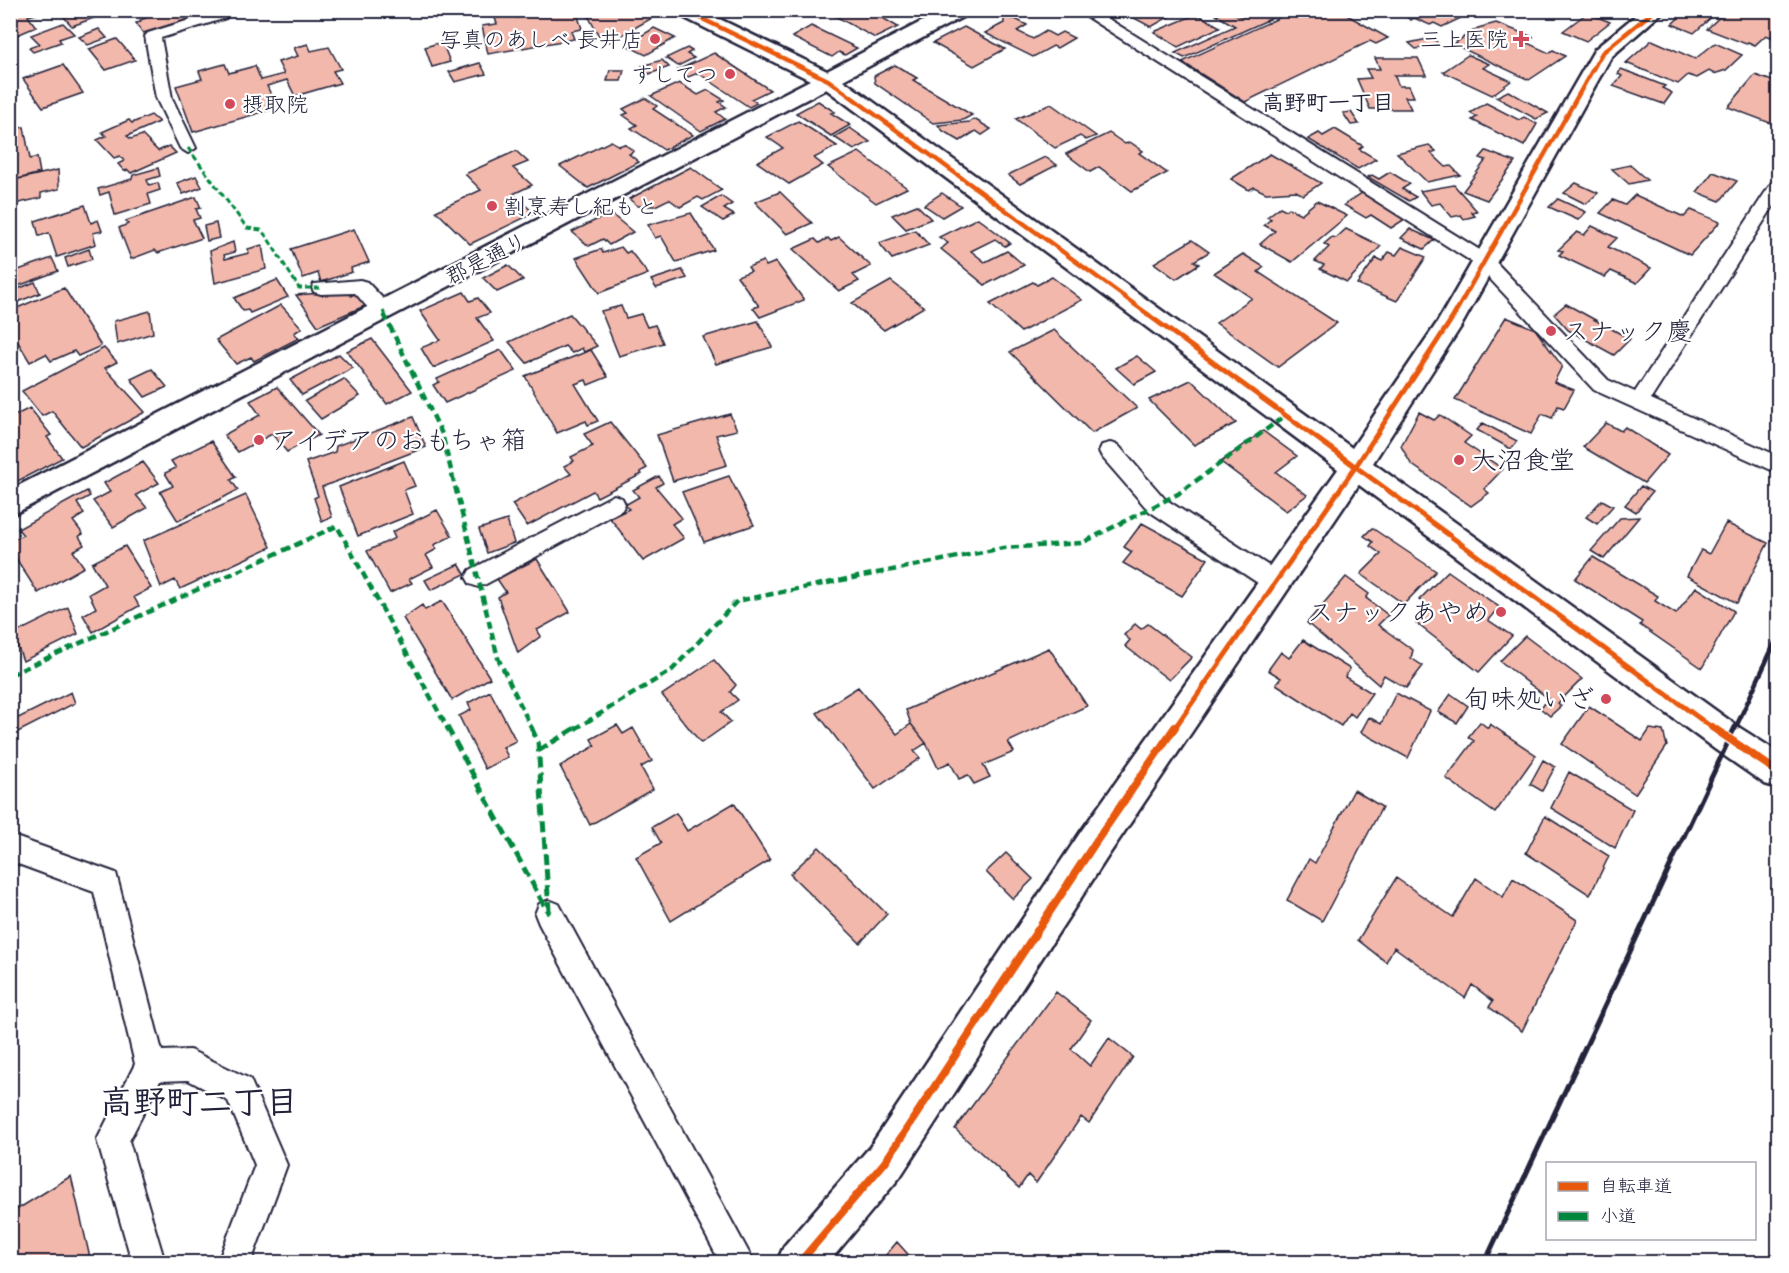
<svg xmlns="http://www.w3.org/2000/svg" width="1789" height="1273" font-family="'Indie Flower','Klee One',sans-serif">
<rect width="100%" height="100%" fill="#fff"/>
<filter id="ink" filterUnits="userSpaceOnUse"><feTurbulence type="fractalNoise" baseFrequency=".0167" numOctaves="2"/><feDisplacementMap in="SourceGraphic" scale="12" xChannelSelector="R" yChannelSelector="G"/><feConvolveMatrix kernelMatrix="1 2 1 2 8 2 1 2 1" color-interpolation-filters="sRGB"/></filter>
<g filter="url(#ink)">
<!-- building -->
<path fill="#f3b8ac" stroke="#22223b" stroke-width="1.5" d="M10 10H33L36 14 28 16 36 27 10 38Z
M58 10H115L72 26Z
M169 10H182L189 19 143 33 136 23 141 22 140 20Z
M431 10H475L435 19Z
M561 10H576L582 29 571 31 574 39 488 54 482 26 497 24 495 18 515 15 516 18Z
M588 10H651L659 14 610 42 600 38 586 12Z
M846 10H869L898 27 875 38 835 16Z
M1125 10H1181L1151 27 1123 12Z
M1226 10 1242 17 1257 10H1275L1281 14 1184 58 1175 53 1235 26 1216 15Z
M1296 10H1338L1388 38 1376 44 1370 41 1245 102 1182 62Z
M1396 10H1446L1461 18 1442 27 1434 23 1430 25 1414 18 1411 20Z
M1687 10H1708L1716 13 1694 33 1672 24Z
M1727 10H1761L1778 17V30L1771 37 1766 35 1755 45 1748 42 1746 44 1707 29Z
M1587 13 1610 22 1586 41 1563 31Z
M1197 14 1220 27 1178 47 1154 32Z
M1004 18 1015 19 1027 25 1017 31 1033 39 1046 31 1055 36 1062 32 1074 38 1057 48 1053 46 1033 57 985 33 1004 23Z
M63 23 74 34 59 39 61 42 33 52 29 48 40 44 31 35Z
M1496 23 1533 37 1525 42 1549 53 1553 50 1565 56 1529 80 1453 44 1478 28Z
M811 26 857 48 845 55 839 52 832 57 792 37Z
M964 27 1005 49 974 66 933 43Z
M654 28 675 38 646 55 626 45Z
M99 29 107 38 88 45 79 37Z
M1432 38 1439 44 1416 49 1409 43Z
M117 39 135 60 106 70 89 49Z
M1652 40 1695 59 1715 43 1742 55 1726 70 1714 74 1709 71 1697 78 1688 75 1678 84 1626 63Z
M442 42 450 62 432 67 425 47Z
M308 44 311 51 329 47 341 69 333 71 340 83 295 96 287 80 267 86 277 108 193 132 176 86 202 79 199 71 225 64 229 73 255 66 261 80 284 74 278 62 298 56 294 48Z
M687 48 692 51 687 54 694 58 678 66 666 58Z
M714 53 770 90 751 99 757 103 749 107 698 73 688 77 678 70Z
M1468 55 1489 64 1483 68 1511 81 1492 95 1443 72Z
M1375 58H1418L1426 75H1394L1399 86H1409L1414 97H1405L1411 109H1370L1357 79 1371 78 1366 69H1380Z
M662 60 669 67 649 74 642 66Z
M480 63 486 74 455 82 449 72Z
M63 65 83 93 43 107 23 79Z
M895 65 917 78 913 80 972 115 963 120 933 123 875 83 874 76Z
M1621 69 1665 86 1662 88 1672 93 1664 104 1613 86 1622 76 1618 74Z
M610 70H624L621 81H607Z
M1755 75 1778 83V126L1728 107Z
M679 83 698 95 708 90 724 100 719 102 726 107 716 112 725 119 701 131 651 96Z
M1508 91 1548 113 1536 119 1496 97Z
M645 98 657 106 653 109 693 135 664 150 631 128 637 125 623 115 628 113 623 109Z
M818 101 835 112 831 113 850 125 831 136 796 113Z
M1486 103 1519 120 1524 117 1537 124 1524 146 1472 120 1477 117 1470 113Z
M1051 104 1096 136 1086 140 1080 136 1055 148 1016 119Z
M1351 112 1359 124 1351 125 1343 113Z
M151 115 159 122 127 136 131 139 142 135 158 151 169 146 176 153 131 173 128 170 124 171 118 164 124 161 120 156 114 158 97 140 106 136 102 132 129 120 132 123Z
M974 119 991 129 982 135 976 131 960 141 943 131 938 125 970 122Z
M798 121 837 146 814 158 823 165 789 184 757 162 783 148 767 137Z
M24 127 30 159 37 157 40 173 10 181V130Z
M850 128 870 142 854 150 834 137Z
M1335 129 1363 146 1359 149 1376 159 1358 169 1308 139 1319 133 1323 136Z
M1109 133 1125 144 1130 142 1143 151 1139 153 1167 173 1132 191 1099 167 1090 172 1066 154Z
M611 141 619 146 624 144 634 151 629 154 639 162 588 188 560 166Z
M1429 145 1436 151 1431 153 1446 167 1451 166 1460 175 1427 182 1397 153Z
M516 151 528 162 513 168 532 185 513 194 534 213 470 244 436 211 481 190 465 174Z
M1486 151 1515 162 1487 200 1463 191 1486 160 1480 158Z
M859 152 907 188 876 203 828 167Z
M1270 154 1321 183 1303 195 1296 191 1266 193 1254 187 1249 190 1231 179Z
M1045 157 1057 165 1020 184 1008 175Z
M1630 165 1647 180 1629 184 1612 169Z
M691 167 722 190 703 200 698 197 680 207 669 199 655 206H638L629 199Z
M158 168 160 176 147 180 149 185 158 183 160 190 148 194 151 204 115 215 109 192 100 195 98 189 132 179 133 175Z
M58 170 59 189 41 193V198L10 205V181Z
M1390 172 1410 184 1402 189 1416 197 1409 201 1368 177 1372 175 1379 179Z
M1713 172 1737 181 1720 201 1697 192Z
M196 176 202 187 183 194 177 183Z
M1576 183 1598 193 1586 204 1564 193Z
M1454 185 1477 211 1471 212 1475 216 1464 219 1461 215 1452 217 1440 203 1431 205 1420 191Z
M780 192 812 223 787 234 755 202Z
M942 193 961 206 942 217 924 205Z
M1362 193 1405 219 1391 228 1371 215 1366 218 1344 205Z
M1635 195 1684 217 1691 210 1720 222 1690 255 1600 213 1613 200 1625 205Z
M721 196 732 204 724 209 734 215 723 221 702 207Z
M196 197 201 208 196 209 200 218 193 220 202 238 158 253 155 250 131 259 119 228 128 224 126 221Z
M1558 199 1586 212 1578 220 1549 207Z
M1317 201 1347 216 1292 262 1260 244 1275 231 1264 225 1271 219 1267 217 1280 207 1286 210 1289 208 1301 214Z
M85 205 91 223 98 220 102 231 93 233 96 244 57 257 49 233 39 236 35 221Z
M917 205 931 219 906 229 892 215Z
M610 213 633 232 609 245 603 239 589 246 572 232Z
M691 213 714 250 676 262 661 236 655 238 648 225Z
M978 218 1010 243 1005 246 995 239 971 251 985 262 1007 251 1024 265 985 285 941 249 948 243 939 237Z
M216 223 219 238 207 241 204 226Z
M1592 226 1617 238 1608 247 1651 268 1637 283 1611 271 1605 277 1559 255 1563 251 1558 250 1577 232 1584 235Z
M354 229 369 262 351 268 352 272 321 282 318 273 303 278 291 249Z
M1346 229 1381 246 1347 282 1320 269 1324 265 1315 261 1329 247 1324 244 1332 237 1336 238Z
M1410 229 1434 240 1424 249 1401 238Z
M915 230 929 245 892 259 879 243Z
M839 237 871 266 853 275 859 281 839 291 793 249 815 239 819 243 828 238 831 241Z
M1192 240 1209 252 1194 261 1199 264 1176 279 1154 263Z
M233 242 235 252 224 255 225 259 249 253 248 249 262 245 266 269 215 283 210 251Z
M621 247 626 253 630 251 648 274 599 293 576 258 601 249 603 253Z
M1402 247 1426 257 1397 301 1357 284 1376 258 1382 261 1389 252 1396 255Z
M89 249 92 259 68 267 65 258Z
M1243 254 1264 267 1258 272 1337 323 1278 367 1216 323 1252 298 1214 273Z
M52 258 58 271 10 289V273Z
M763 261 766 266 776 262 804 300 760 317 753 308 759 306 737 276 751 271 748 267Z
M508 265 523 280 497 292 483 278Z
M682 270 687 278 656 288 651 280Z
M1052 277 1082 300 1021 332 990 304 1033 282 1037 285Z
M277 280 288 297 250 313 248 310 243 311 234 298Z
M891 281 924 307 884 330 852 303Z
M35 282 40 293 10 305V292Z
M64 288 101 346 78 356 74 351 51 361 46 354 30 362 10 329V311Z
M348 291 351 296 357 292 367 305 318 326 296 295Z
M464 292 470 301 478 298 490 313 477 318 494 341 433 368 421 348 440 340 420 311Z
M1566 304 1630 339 1614 355 1568 330 1554 314Z
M281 305 302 328 294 333 299 338 254 361 251 357 236 364 216 340Z
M621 306 626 318 641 314 647 327 655 325 663 343 619 356 601 311Z
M150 311 153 333 117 344 114 321Z
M570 314 597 346 584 352 582 348 572 353 565 346 527 363 509 342Z
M1506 317 1535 329 1562 366 1554 382 1574 390 1564 408 1558 406 1552 418 1542 414 1531 434 1455 400Z
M758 321 772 347 716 364 703 337Z
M1054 330 1137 408 1092 433 1010 352Z
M372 339 412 391 387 404 347 351Z
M104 348 117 362 105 368 145 412 81 447 52 411 42 416 22 391Z
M501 350 516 371 445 403 433 385 439 382 437 379Z
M591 350 608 377 588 385 586 380 575 384 598 421 588 425 586 421 557 433 525 376Z
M339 354 353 368 302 395 290 380Z
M1137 356 1156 372 1134 384 1116 368Z
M152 369 167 387 145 397 131 379Z
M344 379 360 396 321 419 305 401Z
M1191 380 1236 423 1194 445 1149 400Z
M277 387 319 435 287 452 272 434 238 452 224 435 260 415 250 401Z
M30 408 51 435 47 437 62 458 10 485V418Z
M1419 412 1434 420 1440 415 1471 436 1464 443 1503 469 1484 489 1489 493 1471 506 1411 464 1401 446Z
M730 414 737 430 716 435 727 465 673 481 657 435Z
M413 417 426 447 322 487 332 517 322 522 314 498 318 496 306 462 335 452 336 446Z
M610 422 647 468 640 472 642 474 597 497 593 491 527 526 512 504 571 474 564 466 574 461 571 457 593 446 584 434Z
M1483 423 1517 441 1511 449 1477 430Z
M1606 423 1621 431 1625 427 1668 455 1644 483 1583 447Z
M1263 431 1297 456 1276 472 1307 495 1286 511 1221 462Z
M211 441 236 477 231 480 238 490 178 521 160 492 173 486 165 473 176 468 171 461Z
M404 461 415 486 404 490 413 514 358 536 339 487Z
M143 462 159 483 136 495 147 508 113 527 93 501 110 492 104 483Z
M659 476 663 483 656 487 682 518 672 524 684 538 643 561 610 518 629 509 625 505 639 497 633 490Z
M729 476 754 525 704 542 682 492Z
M1641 486 1652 492 1636 512 1625 505Z
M87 491 90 496 77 503 84 514 73 521 83 534 79 536 84 545 73 551 84 567 38 593 10 549V541L23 535 18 529Z
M246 495 271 547 180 589 175 580 161 587 143 541Z
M1602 500 1613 506 1597 524 1586 517Z
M437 510 452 536 434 545 437 549 426 555 433 567 409 579 412 583 390 593 367 551 395 538 392 532Z
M1639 517 1604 559 1591 551 1620 518Z
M507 520 514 543 487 553 479 529Z
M1142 523 1208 559 1182 596 1123 563 1132 552 1124 547Z
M1726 523 1768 543 1737 603 1687 576 1701 550 1709 554Z
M1372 528 1436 571 1404 604 1361 574 1381 554 1370 546 1373 542 1364 536Z
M125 546 151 588 134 597 139 606 93 632 83 615 96 608 89 594 105 585 92 563Z
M1593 557 1658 596 1655 601 1676 614 1696 587 1734 611 1702 668 1640 625 1642 622 1575 579Z
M537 559 570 612 537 630 541 636 518 653 498 597 506 592 497 579Z
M459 564 465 574 431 590 425 580Z
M1448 571 1499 607 1488 620 1512 636 1479 672 1416 623 1431 608 1419 600Z
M1346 577 1369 594 1366 598 1388 615 1378 625 1413 650 1411 658 1423 666 1406 688 1384 675 1379 685 1307 623Z
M442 601 490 678 452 700 403 618 422 605 425 610Z
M68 607 78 634 23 661 13 634Z
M1135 624 1141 629 1148 624 1192 657 1169 680 1125 646 1130 640 1124 635Z
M1525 636 1582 679 1558 703 1561 706 1550 716 1540 708 1549 699 1500 661Z
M1303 640 1350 669 1345 677 1372 693 1355 717 1350 713 1341 726 1276 684 1281 678 1268 670 1281 652 1289 658Z
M1049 648 1087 706 1008 742 1014 752 983 765 990 777 974 784 968 775 959 779 950 762 938 768 926 743 911 724 906 710Z
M714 660 736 685 730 692 738 700 721 712 731 722 701 743 662 695Z
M858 687 897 734 911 724 926 743 914 751 920 758 875 789 817 713Z
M490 691 516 741 503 747 508 757 485 769 459 716 471 710 468 703Z
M71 692 75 703 10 736V722Z
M1396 693 1430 711 1408 758 1361 732 1369 717 1381 724Z
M1451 694 1468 706 1457 723 1438 712Z
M1589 706 1642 741 1650 729 1663 731 1667 746 1635 794 1562 744Z
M1480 722 1488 728 1490 724 1536 755 1495 813 1446 778 1474 741 1468 737Z
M617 725 623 734 633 728 652 761 641 767 653 789 590 825 560 766 595 746 591 739Z
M1543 760 1555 767 1542 791 1530 784Z
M1569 772 1633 810 1615 848 1551 808Z
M1354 790 1382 807 1322 921 1287 900 1309 859 1315 863Z
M734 803 770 860 671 921 636 857 661 843 652 827 676 813 687 831Z
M1545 816 1609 856 1590 895 1526 853Z
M819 847 887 914 860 943 790 874Z
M1006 853 1033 879 1013 899 986 872Z
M1396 878 1453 917 1476 878 1503 897 1513 878 1577 920 1522 1031 1489 1007 1493 1001 1472 985 1465 998 1394 947 1386 962 1358 940Z
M1056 992 1091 1020 1071 1049 1090 1066 1109 1038 1133 1057 1089 1123 1081 1117 1036 1183 1028 1175 1019 1188 955 1129Z
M71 1176 91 1262H10V1198L13 1212Z
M897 1242 915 1262H880Z"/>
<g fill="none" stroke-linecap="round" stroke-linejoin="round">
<defs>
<path id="service" d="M211 10H226L228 15 226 18 161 38 172 98 196 148 188 153 180 148 156 98 145 36 148 33 212 13Z
M1076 10H1094L1491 257 1608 380 1635 392 1772 182 1778 181V199L1651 399 1778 456V473L1594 390 1477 265Z
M360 280 367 282 390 306 393 311 390 316C374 320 365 303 355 293L321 294 314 292 312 288 314 284Z
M1110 443 1118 445 1165 499 1283 575 1287 582 1283 589 1275 592 1267 589 1149 511 1102 457 1099 451 1102 445Z
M614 495 622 498 625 504 622 510 486 584 478 587 470 584 466 577 470 570Z
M10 835 116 873 162 1051 190 1050 250 1079 287 1165 251 1262H218L255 1165 228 1101 188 1080 160 1081 129 1141 165 1262H132L97 1140 135 1064 94 892 10 861Z
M549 900 559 904 754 1262H720L539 924 535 914 539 904Z"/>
<path id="minor" d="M1356 455 1366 458 1371 466 1366 474 1108 856 900 1177 829 1262H777L784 1246 870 1147 1082 830 1346 458Z"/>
<path id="tertiary" d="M674 10H701L827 71 944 10H971L968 14 843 80 1352 448 1437 323 1595 49 1642 10H1665L1611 57 1460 328 1373 463 1740 728 1778 752V788L1765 784 1716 750 826 89 10 516V490L810 80 677 14Z"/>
</defs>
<!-- service casing -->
<use href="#service" stroke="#22223b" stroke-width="4"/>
<!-- minor casing -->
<use href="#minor" stroke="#22223b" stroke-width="5"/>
<!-- tertiary casing -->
<use href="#tertiary" stroke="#22223b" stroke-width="5"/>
<!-- service -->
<use href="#service" fill="#fff" fill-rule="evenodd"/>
<!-- minor -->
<use href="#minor" fill="#fff" fill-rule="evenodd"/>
<!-- tertiary -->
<use href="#tertiary" fill="#fff" fill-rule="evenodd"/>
<!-- rail-far1 -->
<path stroke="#22223b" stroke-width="4.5" d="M1735 729 1778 636"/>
<!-- rail -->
<path stroke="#22223b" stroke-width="5" d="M1485 1262 1735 727"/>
<!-- quiet-far2 -->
<path stroke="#00873e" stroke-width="3" stroke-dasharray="6 3" stroke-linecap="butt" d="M188 148 247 228 261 230 267 237 299 288H321
M383 311 385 315"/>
<!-- quiet-far1 -->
<path stroke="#00873e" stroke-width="4.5" stroke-dasharray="8 4.5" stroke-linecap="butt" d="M384 314 442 434 498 658 532 729
M10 675 337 526 448 729
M575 729 672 670 737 601 1003 548 1082 543 1178 494 1286 415"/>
<!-- quiet -->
<path stroke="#00873e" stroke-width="5" stroke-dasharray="11 5" stroke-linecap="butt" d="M447 727 549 914
M531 727 538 742 549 911
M538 751 577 727"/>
<defs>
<path id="cycleway-far2" d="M684 10 828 80 1149 315
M1454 315 1602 53 1655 10"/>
<path id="cycleway-far1" d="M1147 314 1714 729
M1174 729 1356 466 1455 314"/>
<path id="cycleway" d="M1712 727 1778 772
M800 1262 885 1162 1095 843 1175 727"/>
</defs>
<!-- cycleway-far2 casing -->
<use href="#cycleway-far2" stroke="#fff" stroke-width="7"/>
<!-- cycleway-far1 casing -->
<use href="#cycleway-far1" stroke="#fff" stroke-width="9"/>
<!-- cycleway casing -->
<use href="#cycleway" stroke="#fff" stroke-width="11"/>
<!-- cycleway-far2 -->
<use href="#cycleway-far2" stroke="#e8590c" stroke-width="4.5"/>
<!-- cycleway-far1 -->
<use href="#cycleway-far1" stroke="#e8590c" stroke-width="5"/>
<!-- cycleway -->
<use href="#cycleway" stroke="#e8590c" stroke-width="8"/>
</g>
</g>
<!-- markers -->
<g fill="#d1495b" stroke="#fff" stroke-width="2">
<circle cx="655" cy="39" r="6"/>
<path d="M1518 30h6v6h6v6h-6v6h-6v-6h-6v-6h6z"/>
<circle cx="730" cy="74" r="6"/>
<circle cx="230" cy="104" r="6"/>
<circle cx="492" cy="206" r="6"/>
<circle cx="1551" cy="331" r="6"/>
<circle cx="259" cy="440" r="6"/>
<circle cx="1459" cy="460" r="6"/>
<circle cx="1501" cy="612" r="6"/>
<circle cx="1606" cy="699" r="6"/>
</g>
<g text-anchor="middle" stroke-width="4.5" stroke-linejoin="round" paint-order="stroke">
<!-- far-poi labels -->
<g font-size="22" fill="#22223b" stroke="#fff" text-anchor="end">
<text x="643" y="47">写真のあしべ 長井店</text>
<text x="1508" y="47">三上医院</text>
<text x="718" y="82">すしてつ</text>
<text x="242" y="112" text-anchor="start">摂取院</text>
<text x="504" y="214" text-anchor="start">割烹寿し紀もと</text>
</g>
<!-- far-neighbourhood labels -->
<g font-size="22" font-weight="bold" fill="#22223b" stroke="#fff">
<text x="1328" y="110">高野町一丁目</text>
</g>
<!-- far-street labels -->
<g font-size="22" fill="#22223b" stroke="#fff">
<text transform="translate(486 258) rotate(-27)" y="8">郡是通り</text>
</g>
<!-- poi labels -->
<g font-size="26" fill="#22223b" stroke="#fff" text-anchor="start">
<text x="1563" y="340">スナック慶</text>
<text x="271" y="449">アイデアのおもちゃ箱</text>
<text x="1471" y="469">大沼食堂</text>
<text x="1489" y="621" text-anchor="end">スナックあやめ</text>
<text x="1594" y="708" text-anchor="end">旬味処いざ</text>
</g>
<!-- near-neighbourhood labels -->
<g font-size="33" font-weight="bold" fill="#22223b" stroke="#fff">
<text x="199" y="1113">高野町二丁目</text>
</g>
</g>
<!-- margin -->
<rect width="1789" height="1273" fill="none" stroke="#fff" stroke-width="36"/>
<rect x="18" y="18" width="1753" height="1237" fill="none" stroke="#22223b" stroke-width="2" filter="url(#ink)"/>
<!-- legend -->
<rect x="1546" y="1162" width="210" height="78" fill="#ffffff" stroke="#a7a7b1" stroke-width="1.5"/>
<rect x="1558" y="1182" width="30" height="9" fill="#e8590c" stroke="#a7a7b1" stroke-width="1.5"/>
<text x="1600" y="1192" font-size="18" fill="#22223b">自転車道</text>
<rect x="1558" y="1212" width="30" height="9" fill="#00873e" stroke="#a7a7b1" stroke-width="1.5"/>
<text x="1600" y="1222" font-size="18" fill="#22223b">小道</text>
</svg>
